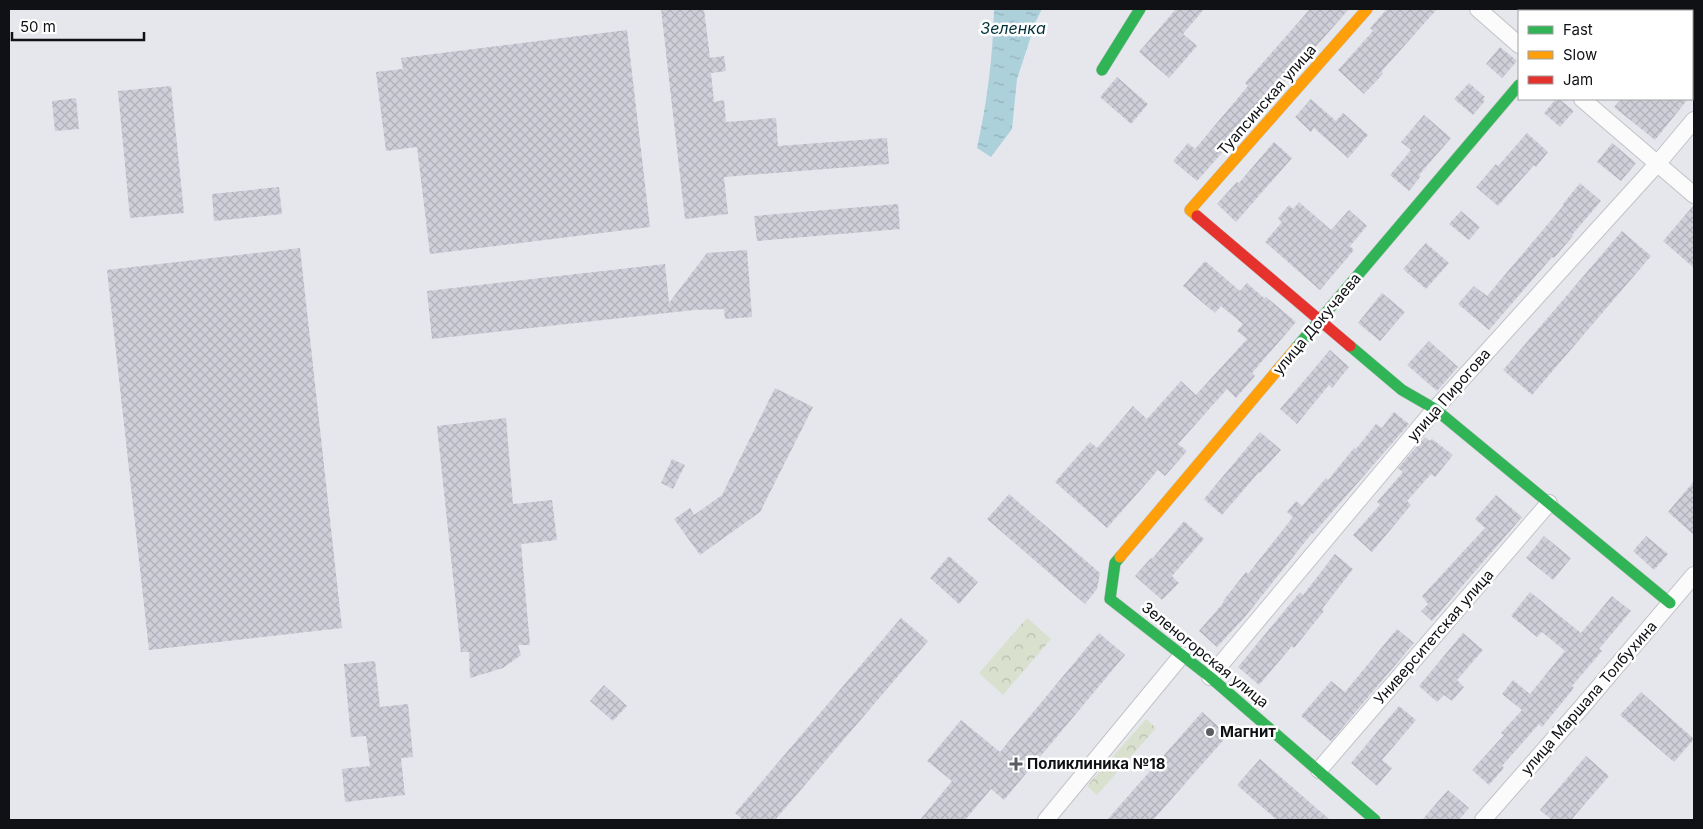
<svg xmlns="http://www.w3.org/2000/svg" width="1703" height="829" font-family="Inter,sans-serif">
<defs>
<pattern id="forest-crowns" width="20" height="18" patternUnits="userSpaceOnUse" patternTransform="scale(1.25)"><rect width="20" height="18" fill="#d9e0ce"/><path d="M2 6a3 3 0 1 1 6 0M12 15a3 3 0 1 1 6 0" fill="none" stroke="#b9bfb0"/></pattern>
<pattern id="water-ripples" width="26" height="14" patternUnits="userSpaceOnUse" patternTransform="scale(1.25)"><rect width="26" height="14" fill="#acd1db"/><path d="M2 4q2-2 4 0t4 0M15 11q2-2 4 0t4 0" fill="none" stroke="#93b2bb"/></pattern>
<pattern id="building-cross-hatch" width="8" height="8" patternUnits="userSpaceOnUse" patternTransform="scale(1.25)"><rect width="8" height="8" fill="#cecfd9"/><path d="M0 0l8 8M0 8l8-8" fill="none" stroke="#b0b1b9"/></pattern>
</defs>
<rect width="100%" height="100%" fill="#e6e7ed"/>
<!-- forest -->
<path fill="url(#forest-crowns)" d="M1027 618 1051 639 1003 695 979 673Z
M1146 719 1156 728 1097 795 1087 786Z"/>
<!-- water -->
<path fill="url(#water-ripples)" d="M994 9H1042L1036 21 1017 79 1012 129 991 157 977 148C987 103 993 56 994 9Z"/>
<!-- building -->
<path fill="url(#building-cross-hatch)" d="M661 9H704L710 58 724 56 726 71 711 73 714 102 724 100 726 122 776 118 778 146 887 138 889 164 724 177 728 214 685 219Z
M1176 9H1204L1183 34 1197 46 1169 78 1139 52Z
M1310 9H1349L1197 181 1173 161 1188 143 1195 149 1248 86 1245 83Z
M1387 9H1437L1381 72 1383 74 1364 94 1338 70 1373 31 1370 28Z
M627 30 650 227 430 254 417 147 386 151 376 72 403 69 401 58Z
M1500 47 1517 61 1502 78 1486 64Z
M1117 77 1148 104 1131 124 1100 97Z
M1469 83 1485 97 1483 99 1485 101 1473 115 1454 99Z
M171 86 184 213 130 218 118 91Z
M76 98 79 129 55 131 52 101Z
M1311 99 1336 121 1343 113 1368 135 1348 158 1314 128 1311 132 1295 117Z
M1556 99H1559L1574 111 1560 127 1544 113Z
M1621 99H1688L1655 140 1614 107Z
M1424 115 1451 138 1419 175 1421 176 1409 191 1390 175 1411 150 1401 142Z
M1527 133 1548 152 1536 167 1534 165 1498 206 1476 187 1496 164 1498 166Z
M1274 142 1292 158 1236 222 1217 204 1237 182 1239 183Z
M1612 143 1636 163 1621 181 1597 162Z
M1580 183 1601 201 1572 235 1573 236 1554 258 1552 257 1489 330 1458 304 1474 286 1487 296 1564 205 1563 204Z
M279 187 282 214 214 221 212 194Z
M1299 202 1331 230 1349 210 1367 226 1350 246 1354 250 1320 290 1265 242 1282 222 1278 218 1289 205 1293 209Z
M898 204 900 229 757 241 754 216Z
M1694 205V268L1663 241Z
M1461 211 1480 227 1469 240 1449 224Z
M1622 231 1651 256 1532 395 1503 370Z
M1426 243 1449 263 1426 289 1403 269Z
M300 248 342 628 149 650 107 270Z
M747 250 752 317 725 319 724 309 694 310 432 339 427 291 665 264 669 303 707 253Z
M1205 261 1240 291 1247 283 1264 298 1266 297 1296 322 1252 373 1255 376 1236 398 1227 389 1178 444 1187 451 1165 476 1158 470 1107 528 1055 482 1090 442 1097 448 1133 406 1147 419 1181 381 1196 395 1247 339 1237 331 1243 324 1221 306 1215 313 1183 286Z
M1382 293 1405 312 1380 341 1358 323Z
M1429 341 1458 367 1437 391 1407 365Z
M1330 350 1349 367 1332 388 1329 385 1297 424 1280 409Z
M775 388 813 407 760 512 700 555 674 519 690 508 694 515 722 495Z
M1394 412 1409 424 1313 534 1312 533 1244 618 1217 647 1199 631 1224 602 1223 601 1246 572 1248 574 1293 517 1287 512 1296 501 1302 506 1326 478 1328 480 1354 448 1356 449 1376 424 1382 428Z
M506 418 513 504 552 500 557 540 521 544 530 645H518L521 655 503 668 470 678 469 652H461L437 426Z
M1260 432 1281 450 1260 473 1259 472 1222 515 1204 499Z
M1425 437 1430 441 1432 439 1453 455 1435 477 1431 474 1407 501 1411 505 1372 552 1353 535 1380 505 1377 502 1403 472 1398 468Z
M672 459 685 465 673 489 661 483Z
M1694 481V535L1668 512Z
M1009 494 1100 573 1097 589 1085 604 987 519Z
M1496 495 1522 517 1432 621 1421 611 1428 604 1422 596 1485 528 1475 519Z
M1184 521 1204 539 1172 576 1179 583 1162 600 1135 576 1151 558 1152 559Z
M1544 536 1571 558 1553 580 1526 558Z
M1646 536 1668 554 1654 570 1633 551Z
M1335 554 1353 569 1322 609 1324 611 1294 648 1292 646 1259 685 1238 667 1300 592 1303 595Z
M949 556 978 582 959 604 930 578Z
M1530 592 1581 633 1612 596 1631 611 1599 649 1602 651 1572 686 1574 688 1542 727 1539 724 1502 766 1504 768 1489 785 1472 770 1504 735 1501 733 1522 710 1502 694 1513 680 1530 694 1565 651 1542 632 1537 637 1511 616Z
M901 618 928 641 775 820H743L735 813Z
M1397 629 1414 643 1331 741 1301 716 1331 681 1345 692Z
M1099 633 1125 655 1004 800 991 789 965 820H920L952 781 927 761 961 720 1000 752Z
M1463 633 1483 650 1457 680 1464 687 1452 701 1444 695 1437 702 1419 686Z
M375 661 380 707 408 704 413 757 401 758 405 795 345 802 342 769 370 766 366 736 351 737 344 664Z
M604 685 627 706 613 721 590 701Z
M1641 692 1694 739 1674 762 1620 715Z
M1399 706 1416 720 1382 760 1392 768 1377 786 1351 763Z
M1202 712 1228 735 1153 820H1107Z
M1586 756 1609 776 1571 820H1552L1540 810Z
M1260 759 1330 820H1277L1237 785Z
M1448 790 1469 808 1459 820H1422Z"/>
<g fill="none" stroke-linecap="round" stroke-linejoin="round">
<defs>
<path id="street" d="M1478 9 1519 45
M1581 11 1583 9
M1582 99 1694 195
M1210 677 1435 409 1658 163 1694 120
M1319 770 1549 503
M1046 820 1182 655
M1483 820 1581 708 1694 575"/>
<path id="fast" d="M1102 70 1140 9
M1350 346 1402 390 1435 409 1670 603
M1296 348 1519 85
M1120 557 1115 563 1110 599 1210 677 1375 820"/>
<path id="slow" d="M1197 216 1190 210 1367 9
M1120 557 1296 348"/>
<path id="jam" d="M1197 216 1350 346"/>
</defs>
<!-- street casing -->
<use href="#street" stroke="#c1c2c7" stroke-width="18"/>
<!-- fast casing -->
<use href="#fast" stroke="#c1c2c7" stroke-width="12"/>
<!-- slow casing -->
<use href="#slow" stroke="#c1c2c7" stroke-width="12"/>
<!-- jam casing -->
<use href="#jam" stroke="#c1c2c7" stroke-width="12"/>
<!-- street -->
<use href="#street" stroke="#fbfbfc" stroke-width="16"/>
<!-- fast -->
<use href="#fast" stroke="#30b455" stroke-width="11"/>
<!-- slow -->
<use href="#slow" stroke="#ff9f0a" stroke-width="11"/>
<!-- jam -->
<use href="#jam" stroke="#e5322d" stroke-width="11"/>
</g>
<!-- markers -->
<g fill="#5b5c61" stroke="#fff" stroke-width="2">
<circle cx="1210" cy="732" r="5"/>
<path d="M1013.5 756.5h5v5h5v5h-5v5h-5v-5h-5v-5h5z"/>
</g>
<g text-anchor="middle" stroke-width="5" stroke-linejoin="round" paint-order="stroke">
<!-- street labels -->
<g font-size="15" fill="#101115" stroke="#fff">
<text transform="translate(1267 100) rotate(-49)" y="5">Туапсинская улица</text>
<text transform="translate(1317 324) rotate(-50)" y="5">улица Докучаева</text>
<text transform="translate(1449 395) rotate(-49)" y="5">улица Пирогова</text>
<text transform="translate(1434 637) rotate(-49)" y="5">Университетская улица</text>
<text transform="translate(1205 655) rotate(39)" y="5">Зеленогорская улица</text>
<text transform="translate(1589 698) rotate(-49)" y="5">улица Маршала Толбухина</text>
</g>
<!-- poi labels -->
<g font-size="15" font-weight="bold" fill="#101115" stroke="#fff" text-anchor="start">
<text x="1220" y="737">Магнит</text>
<text x="1027" y="769">Поликлиника №18</text>
</g>
<!-- water labels -->
<g font-size="16" font-style="italic" fill="#00323b" stroke="#fff">
<text x="1013" y="34">Зеленка</text>
</g>
</g>
<!-- border -->
<rect width="1703" height="829" fill="none" stroke="#101115" stroke-width="20"/>
<!-- legend -->
<rect x="1518" y="10" width="175" height="90" fill="#ffffff" stroke="#9fa0a1"/>
<rect x="1528" y="26" width="25" height="8" fill="#30b455" stroke="#9fa0a1"/>
<text x="1563" y="35" font-size="15" fill="#101115">Fast</text>
<rect x="1528" y="51" width="25" height="8" fill="#ff9f0a" stroke="#9fa0a1"/>
<text x="1563" y="60" font-size="15" fill="#101115">Slow</text>
<rect x="1528" y="76" width="25" height="8" fill="#e5322d" stroke="#9fa0a1"/>
<text x="1563" y="85" font-size="15" fill="#101115">Jam</text>
<!-- scale -->
<path d="M12 32v8h132v-8" fill="none" stroke="#101115" stroke-width="2.5"/>
<text x="20" y="32" font-size="15" fill="#101115" stroke="#ffffff" stroke-width="4" paint-order="stroke">50 m</text>
</svg>
